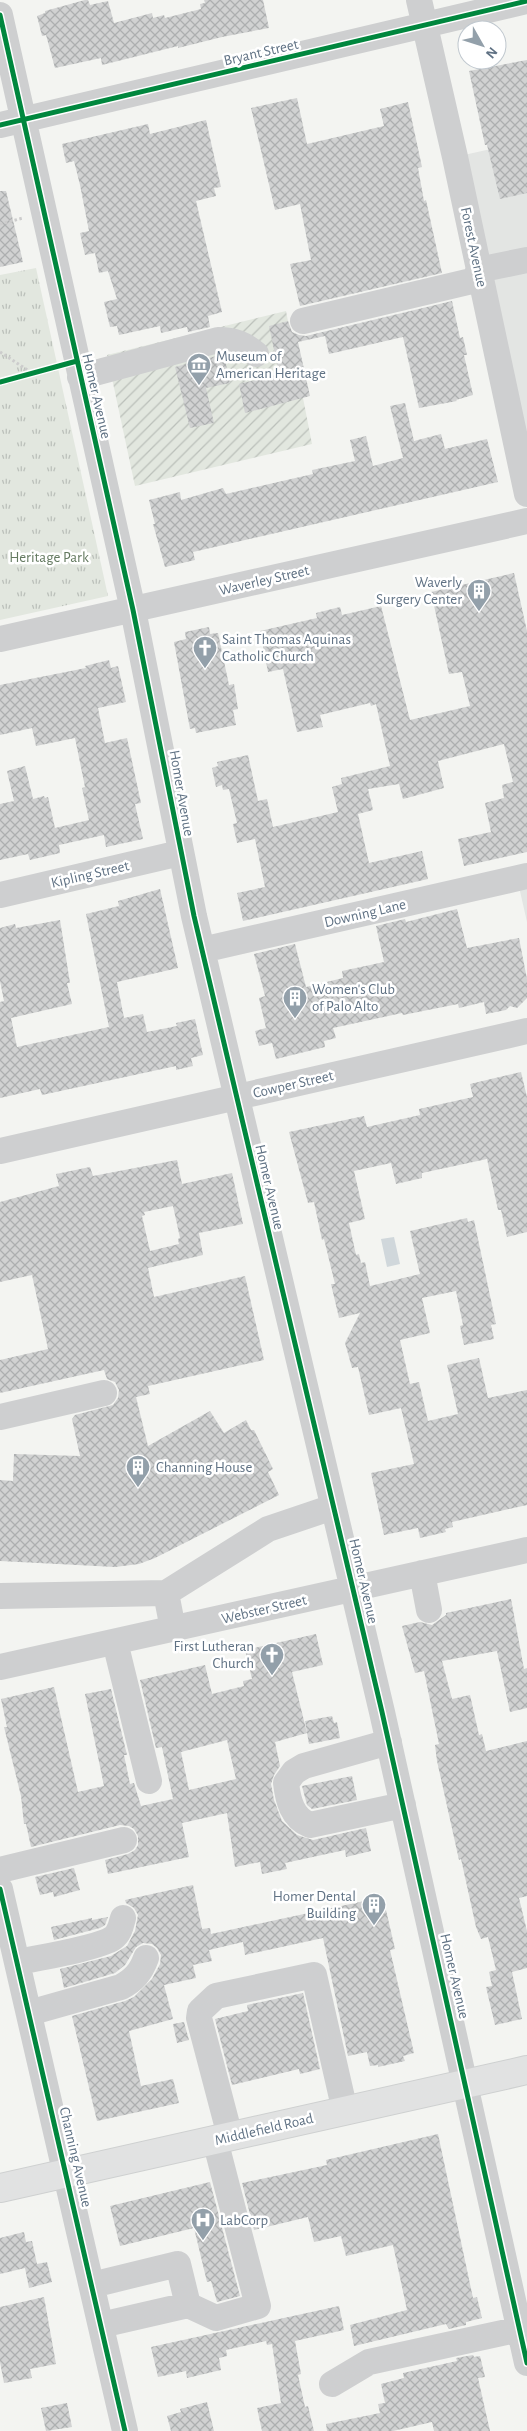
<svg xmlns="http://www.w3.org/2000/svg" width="527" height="2431" font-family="'Alegreya Sans',sans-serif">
<defs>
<pattern id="park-tufts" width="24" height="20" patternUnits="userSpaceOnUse" patternTransform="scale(1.25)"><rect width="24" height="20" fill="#e2e7df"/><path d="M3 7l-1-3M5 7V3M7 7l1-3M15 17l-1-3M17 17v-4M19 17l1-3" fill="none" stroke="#bbc0ba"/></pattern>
<pattern id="garden-furrows" width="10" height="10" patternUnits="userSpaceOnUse" patternTransform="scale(1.25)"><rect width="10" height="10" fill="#e2e7df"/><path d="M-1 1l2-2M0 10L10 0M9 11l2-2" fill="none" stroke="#bbc0ba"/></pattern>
<pattern id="building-cross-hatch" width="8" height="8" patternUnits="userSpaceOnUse" patternTransform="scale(1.25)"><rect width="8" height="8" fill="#d1d2d2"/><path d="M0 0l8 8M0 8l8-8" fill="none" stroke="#adafb0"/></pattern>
</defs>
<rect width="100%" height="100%" fill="#f3f4f1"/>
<!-- built -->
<path fill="#e3e5e3" d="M527 141V494L455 157Z
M527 876V922L517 878Z"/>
<!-- park -->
<path fill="url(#park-tufts)" d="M36 268 108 596 0 620V275Z"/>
<!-- garden -->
<path fill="url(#garden-furrows)" d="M286 311 312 444 135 486 107 355Z"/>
<!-- water -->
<path fill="#d0d7db" d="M394 1237 400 1264 387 1267 381 1239Z"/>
<!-- building -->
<path fill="url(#building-cross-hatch)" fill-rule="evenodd" d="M85 0H88L90 5 108 1 114 23 152 13 153 18 164 15 165 18 201 9 200 4 205 3 204 0H263L269 28 222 37 178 48V46L102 65 101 58 55 68 46 35 42 36 37 16 45 13V11Z
M527 60V193L500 199 487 145H485L469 71Z
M297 98 307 144 384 126 380 109 408 102 422 167 418 168 424 201 426 200 442 273 300 306 290 264 311 260 300 204 275 210 251 108Z
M206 120 221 187 214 188 216 196 196 201 222 312 208 316 210 327 188 332 187 327 161 333 160 326 119 335 117 326 110 327 104 302 117 299 108 271 99 273 95 253 85 255 80 233 89 231 80 185 74 161 66 163 62 144 148 124 150 134Z
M0 191H6L23 262 0 267Z
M452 301 460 338 463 337 467 355H464L473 395 456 400 457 401 419 408 403 337 329 354 325 336 298 342 310 396 245 413 239 384 279 374 269 326 288 321 292 332 299 335 306 336Z
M220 355H224L230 383 206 388 214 423 190 428 175 367Z
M405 403 414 441 441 434 445 449 487 439 498 482 193 552 195 560 165 567 153 524H155L149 500 180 492 181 500 223 488 226 494 313 474 312 470 355 461 350 440 366 436 373 466 403 458 390 406Z
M514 573 527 631V852L464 866 458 839 491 832 485 803 504 798 502 785 513 782 504 744 438 761 444 788 403 799 399 784 368 789 373 810 358 814 369 863 422 851 428 879 243 921 237 893 265 887 255 839 237 843 233 824 237 823 229 789 223 790 222 785 216 787 212 768 218 766 217 762 248 755 258 801 267 799 273 827 338 812 332 787 342 784 341 778 390 766 376 704 371 706 370 703 320 715 323 727 297 732 283 669 268 672 260 631 317 618 316 613 340 607 342 615 381 606 410 720 470 706 462 672 449 674 431 592Z
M209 627 210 634 218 633 229 685 234 684 238 709 233 710 236 725 196 733 195 728 190 729 174 642 186 639 185 632Z
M109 660 111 668 118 666 126 702 98 708 105 743 127 738 141 803 135 804 143 839 106 847 104 835 59 845 60 853 30 860 28 854 0 860V804L14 801 7 771 25 766 33 799 44 796 45 798 48 797 55 828 89 820 82 788 85 787 75 738 36 746 32 728 0 735V685L86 668 85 666Z
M160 889 178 968 117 982 124 1018 143 1014 147 1032 177 1026 176 1023 195 1019 203 1055 191 1058 193 1066 176 1070V1066L42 1095 40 1089 0 1098V1002L4 1001 0 981V928L15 924 16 928 60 920 70 983H67L72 1004 11 1018 17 1047 109 1027 86 914 119 906 118 901Z
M457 909 467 948 519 938 527 979V998L517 1008 510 1006 506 1010 486 1014 484 1002 459 1008 458 1004 403 1015 402 1013 333 1028 336 1038 324 1041 325 1047 276 1059 272 1043 259 1046 255 1031 266 1028 259 998 265 996 254 954 295 944 306 987 343 978 342 971 384 962 376 926 405 919 406 922Z
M521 1072 527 1097V1232L507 1237 501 1210H498L487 1159 422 1173V1178L396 1184 391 1163 354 1171 365 1219 349 1223 356 1255 359 1254 361 1263 365 1262 370 1286 420 1274 410 1231 467 1218 468 1222 474 1220 496 1324 491 1325 494 1339 464 1345 460 1326 463 1325 456 1291 422 1298 430 1333 400 1340 410 1384 419 1382 428 1421 458 1414 447 1365 479 1358 488 1398 527 1390V1505L452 1522 453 1527 445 1529 446 1532 420 1538 418 1528 384 1535 371 1473 414 1464 401 1408 369 1415 358 1367 352 1368 345 1343 360 1313 339 1318 331 1284H335L324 1239 322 1240 314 1202 308 1203 289 1132 364 1116 367 1127 420 1115 419 1109 473 1097 470 1084Z
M177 1160 182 1184 232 1173 243 1224 199 1233 203 1255 148 1268 154 1297 245 1276 264 1360 148 1386 150 1394 136 1397 148 1446 210 1411 224 1433 246 1420 251 1430H254L273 1469 268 1472 279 1495 155 1558 139 1564 115 1567 0 1561V1480L13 1481 14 1454 80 1456 72 1419 75 1415 113 1405 118 1398 119 1390 115 1382 107 1379 104 1370 0 1393V1360L48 1349 32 1275 0 1282V1202L59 1186 56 1174 90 1167 93 1176ZM173 1206 180 1238 178 1239 179 1244 150 1251 142 1216 145 1215 144 1212Z
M511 1599 524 1669 527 1668V1708L510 1712 497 1651 442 1661 452 1699 470 1695 479 1735 482 1734 486 1751 527 1741V1896L519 1898 527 1931V1968L512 1972 522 2019 495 2025 486 1987 492 1986 489 1972 496 1970 488 1937 481 1939 476 1927 461 1859 459 1860 437 1761 435 1745 439 1744 424 1671 415 1673 402 1626 420 1622 432 1625 446 1615V1613Z
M316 1634 323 1665 292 1672 307 1733 275 1742 280 1766 274 1775 271 1784 274 1800 282 1821 297 1835 313 1840 366 1828 371 1851 346 1857 345 1850 285 1863 287 1869 262 1874 260 1862 235 1867 227 1813 182 1823 189 1857 108 1874 105 1860 128 1854 135 1850 138 1845V1836L134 1829 129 1826 120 1825 31 1847 26 1824H24L21 1796 4 1727H7L1 1699 54 1687 78 1792 104 1786 85 1694 111 1689 127 1755H124L130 1784 134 1783 141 1806 173 1799 162 1747 156 1748 140 1680 205 1665 212 1694 244 1686 243 1681 252 1679 245 1650ZM227 1740 236 1779 189 1790 181 1752Z
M332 1716 334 1723 337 1722 340 1738 309 1744 305 1721Z
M352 1776 357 1800 312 1809 307 1805 302 1786Z
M74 1868 80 1890 54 1897 53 1892 40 1895 35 1877Z
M193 1885 202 1929 210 1928 211 1934 383 1897 395 1949 390 1950 414 2053 403 2056 405 2061 378 2067V2065L370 2066 367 2052 348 2056 323 1938 245 1955 243 1942 209 1950 212 1961 193 1965 196 1978 164 1985 173 2019 129 2031 141 2086 173 2079 179 2103 97 2121 72 2016 125 2001 134 1997 152 1979 160 1964 161 1955 157 1948 152 1944 143 1943 136 1947 125 1965 115 1973 64 1988 60 1969 111 1956 127 1946 135 1931 138 1915 134 1908 126 1903 125 1900Z
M108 1917 105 1925 100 1928 54 1940 51 1927 92 1918V1920Z
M303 1993 320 2069 300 2074 299 2069 232 2085 215 2019 248 2011 247 2005Z
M184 2022 189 2040 177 2043 173 2024Z
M438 2134 473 2298 477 2297 482 2318 466 2322V2325L449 2329 446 2324 354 2346 350 2325 407 2310 393 2245 346 2256 341 2236 314 2242 308 2217 254 2230 242 2183 327 2165 326 2160Z
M210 2182 240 2296 217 2302 211 2281 207 2282 194 2228 120 2246 110 2206Z
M24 2232 26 2242 32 2241 37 2264 47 2262 52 2282 29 2288 25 2268 0 2274V2238Z
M44 2297 56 2364 30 2369 32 2378 4 2383 0 2362V2307Z
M339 2306 344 2330 295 2341 301 2374 298 2375 305 2407 308 2406 314 2431H262L257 2408 281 2403 272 2344 267 2345 266 2341 226 2350 227 2356 219 2358 221 2370 187 2378 186 2371 158 2377 151 2347Z
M473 2355 474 2357 480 2356 485 2377 478 2378 490 2431H434L432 2422 393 2431H327L326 2424 380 2413 378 2404 385 2403 381 2384 404 2378 403 2373 457 2361 456 2358Z
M207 2402 214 2431H171L167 2416 181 2412 180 2409Z
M67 2403 72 2427 46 2431 41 2408Z"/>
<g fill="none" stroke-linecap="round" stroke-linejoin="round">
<defs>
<path id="major" d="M0 2188 527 2070"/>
</defs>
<!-- major casing -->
<use href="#major" stroke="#ced0d0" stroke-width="30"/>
<!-- path -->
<path stroke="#ccc" stroke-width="3" stroke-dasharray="2.5 2.5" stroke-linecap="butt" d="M0 224 23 218
M0 352 32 373"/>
<!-- minor -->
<path stroke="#cecfd0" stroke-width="26" d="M419 0 455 157 527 494
M0 15 133 610 194 916 382 1712 527 2363
M0 125 527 1
M478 270 527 260
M303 321 480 279
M80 377 218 340C234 340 244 344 256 354
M0 639 527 521
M0 895 180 853
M202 950 527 876
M0 1151 527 1031
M0 1417 104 1393
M422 1573 429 1610
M0 1596 166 1593
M173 1629 166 1593 268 1529 333 1507
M115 1642 149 1781
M0 1667 527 1550
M389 1742 304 1766 294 1772 286 1783C288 1800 292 1818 310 1825L403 1805
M0 1870 124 1840
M0 1889 125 2431
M18 1962C37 1958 99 1948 113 1938 120 1933 121 1925 123 1918
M29 2013 121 1987C134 1980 141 1972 146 1958
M230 2136 199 2018 200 2011 216 1996 314 1975 345 2111
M92 2285 178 2264 188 2305
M101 2325 188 2305 216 2318 258 2306 215 2140
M332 2384 369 2362 520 2329"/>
<!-- major -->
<use href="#major" stroke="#e1e2e2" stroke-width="28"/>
<defs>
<path id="cycleway" d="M0 15 133 610 194 916 382 1712 527 2363
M0 125 527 1
M0 382 77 361
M0 1889 125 2431"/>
</defs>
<!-- cycleway casing -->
<use href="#cycleway" stroke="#fff" stroke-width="8"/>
<!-- cycleway -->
<use href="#cycleway" stroke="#00873e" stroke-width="5"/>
</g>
<!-- icons -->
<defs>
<symbol id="museum-pin" viewBox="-11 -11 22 30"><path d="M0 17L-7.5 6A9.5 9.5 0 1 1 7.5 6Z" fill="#93a0aa" stroke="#fff"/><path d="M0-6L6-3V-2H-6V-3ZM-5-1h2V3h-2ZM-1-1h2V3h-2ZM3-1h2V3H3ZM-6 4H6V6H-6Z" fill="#fff"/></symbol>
<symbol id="building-pin" viewBox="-11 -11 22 30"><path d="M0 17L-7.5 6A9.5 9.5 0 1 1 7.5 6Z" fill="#93a0aa" stroke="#fff"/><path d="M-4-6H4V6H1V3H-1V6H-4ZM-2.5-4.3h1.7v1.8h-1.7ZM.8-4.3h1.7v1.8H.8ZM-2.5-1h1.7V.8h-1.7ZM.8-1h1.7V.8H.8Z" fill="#fff"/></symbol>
<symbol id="church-pin" viewBox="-11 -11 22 30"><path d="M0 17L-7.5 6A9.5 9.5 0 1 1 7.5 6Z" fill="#93a0aa" stroke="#fff"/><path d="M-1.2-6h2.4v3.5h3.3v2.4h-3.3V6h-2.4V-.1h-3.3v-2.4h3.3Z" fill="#fff"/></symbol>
<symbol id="hospital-pin" viewBox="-11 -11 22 30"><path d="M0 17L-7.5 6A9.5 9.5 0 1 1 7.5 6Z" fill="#93a0aa" stroke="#fff"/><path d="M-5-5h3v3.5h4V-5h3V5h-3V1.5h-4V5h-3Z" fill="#fff"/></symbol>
</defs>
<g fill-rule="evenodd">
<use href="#museum-pin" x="185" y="351" width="28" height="38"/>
<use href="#building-pin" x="465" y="577" width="28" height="38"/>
<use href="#church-pin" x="191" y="634" width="28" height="38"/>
<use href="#building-pin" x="281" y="984" width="28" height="38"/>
<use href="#building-pin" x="124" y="1453" width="28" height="38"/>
<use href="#church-pin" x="258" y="1641" width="28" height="38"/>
<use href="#building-pin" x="360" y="1891" width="28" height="38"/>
<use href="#hospital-pin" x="189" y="2206" width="28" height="38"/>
</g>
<g text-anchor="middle" stroke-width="5" stroke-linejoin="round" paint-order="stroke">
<!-- street labels -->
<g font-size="15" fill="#607284" stroke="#fff">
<text transform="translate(261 52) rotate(-13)" y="5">Bryant Street</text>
<text transform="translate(474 247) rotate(78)" y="5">Forest Avenue</text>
<text transform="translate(97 396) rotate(77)" y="5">Homer Avenue</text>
<text transform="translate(264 580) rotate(-13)" y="5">Waverley Street</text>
<text transform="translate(182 793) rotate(80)" y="5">Homer Avenue</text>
<text transform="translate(90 874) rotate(-13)" y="5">Kipling Street</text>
<text transform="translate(365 913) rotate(-13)" y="5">Downing Lane</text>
<text transform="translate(293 1084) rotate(-13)" y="5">Cowper Street</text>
<text transform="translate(270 1187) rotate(77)" y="5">Homer Avenue</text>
<text transform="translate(364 1581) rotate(77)" y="5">Homer Avenue</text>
<text transform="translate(264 1609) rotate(-13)" y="5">Webster Street</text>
<text transform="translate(455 1976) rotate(77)" y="5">Homer Avenue</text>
<text transform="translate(264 2129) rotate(-13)" y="5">Middlefield Road</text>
<text transform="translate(76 2157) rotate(77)" y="5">Channing Avenue</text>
</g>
<!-- poi labels -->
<g font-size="15" fill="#607284" stroke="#fff" text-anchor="start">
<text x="216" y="361">Museum of<tspan x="216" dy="17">American Heritage</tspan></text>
<text x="462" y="587" text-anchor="end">Waverly<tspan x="462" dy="17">Surgery Center</tspan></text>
<text x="222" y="644">Saint Thomas Aquinas<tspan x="222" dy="17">Catholic Church</tspan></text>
<text x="312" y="994">Women's Club<tspan x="312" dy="17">of Palo Alto</tspan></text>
<text x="156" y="1472">Channing House</text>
<text x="254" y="1651" text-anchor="end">First Lutheran<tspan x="254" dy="17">Church</tspan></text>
<text x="356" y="1901" text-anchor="end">Homer Dental<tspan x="356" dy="17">Building</tspan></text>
<text x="220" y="2225">LabCorp</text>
</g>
<!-- park labels -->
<g font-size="15" fill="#647a60" stroke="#fff">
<text x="49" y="562">Heritage Park</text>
</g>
</g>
<!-- north arrow -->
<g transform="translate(482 45) rotate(129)"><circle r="24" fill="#ffffff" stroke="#bfc7ce"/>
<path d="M0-4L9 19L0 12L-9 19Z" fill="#93a0aa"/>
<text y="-8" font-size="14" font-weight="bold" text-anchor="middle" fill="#607284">N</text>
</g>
</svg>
